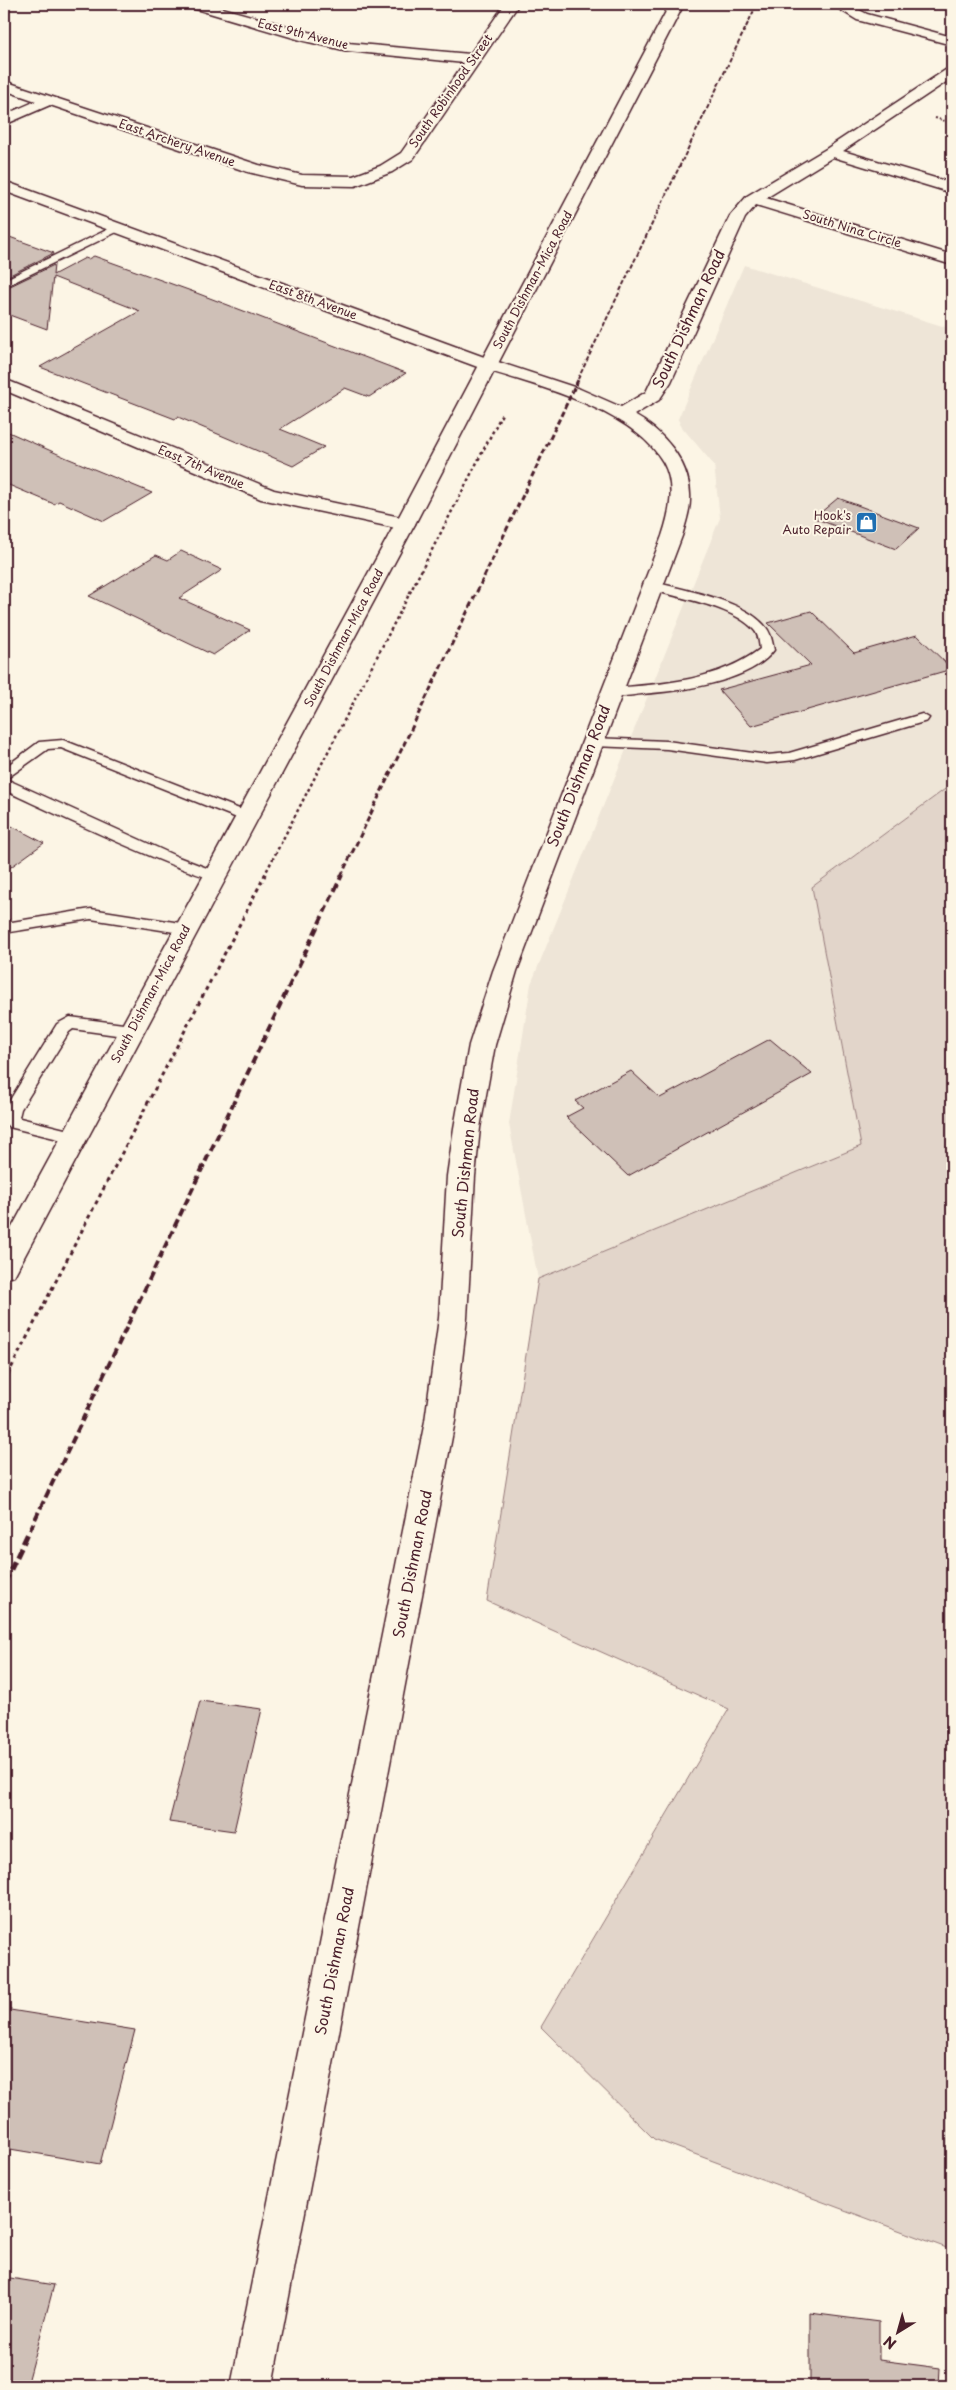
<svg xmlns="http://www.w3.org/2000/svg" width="956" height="2390" font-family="'Playpen Sans',sans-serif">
<rect width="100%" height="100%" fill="#fcf5e5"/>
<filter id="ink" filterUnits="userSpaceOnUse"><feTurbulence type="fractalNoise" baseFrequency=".02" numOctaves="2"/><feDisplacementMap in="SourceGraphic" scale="10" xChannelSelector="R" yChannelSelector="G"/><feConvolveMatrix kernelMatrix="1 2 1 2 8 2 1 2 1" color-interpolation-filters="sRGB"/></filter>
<g filter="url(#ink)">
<!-- built -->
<path fill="#eee5d7" d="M744 265 952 329V784L812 887 861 1146 538 1279 509 1124 531 984 720 518 714 465 681 426 678 419Z"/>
<!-- green -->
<path fill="#e2d5ca" stroke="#967a7a" d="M952 784V2250L654 2139 541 2027 729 1709 487 1601 538 1279 861 1146 812 887Z"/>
<!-- building -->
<path fill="#cfc0b7" stroke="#4a1f2b" d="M4 235 54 253 4 278Z
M94 256 194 292 406 373 369 397 345 388 280 429 324 447 293 466 178 417 175 419 40 367 140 311 53 277 47 329 4 313V289L54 265 53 275 85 258 88 259Z
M4 430 67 458 152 493 104 521 59 501 54 504 4 483Z
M838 498 919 528 896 549 814 518Z
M181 551 222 570 179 598 250 630 213 655 89 596 156 555 168 560Z
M811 611 854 653 917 635 952 669 751 726 719 690 811 665 768 623Z
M4 822 44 843 4 872Z
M770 1039 812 1074 628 1176 566 1117 583 1108 575 1101 631 1071 660 1098Z
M200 1701 262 1709 234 1831 169 1822Z
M4 2009 135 2030 100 2164 4 2148Z
M4 2277 54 2285 27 2386H4Z
M810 2313 879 2322V2360L940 2368 939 2386H810Z"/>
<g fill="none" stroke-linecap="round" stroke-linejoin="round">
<defs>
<path id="service" d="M117 225 122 228 121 230 4 287V280Z
M653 582C685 590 742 600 764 625 771 632 772 641 774 650 750 683 679 691 642 694 631 695 618 698 607 695L605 692 612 688C664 684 717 681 760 649 759 643 759 635 754 630 735 607 677 597 648 589L646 586 648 583Z
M922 714 929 718 927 721 795 760 767 763 667 749 593 746 586 742 593 738 667 741 767 755 789 753Z
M63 740 252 814 254 817 252 820H242L61 748 48 749 6 779 178 857 220 873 223 876 220 879C203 884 32 803 4 790V768L39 742Z
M91 909 187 924 192 925 195 929 192 933 187 934 91 919 10 932 4 930V919L12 922Z
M70 1017 131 1025 137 1027 139 1031 137 1035 131 1037 73 1029 69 1032 21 1109 19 1117 20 1118 81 1133 84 1137 81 1141 75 1143 9 1127 4 1122 5 1108 57 1024Z"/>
<path id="minor" d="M187 4H208L348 43 470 54 505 4H519L413 159 392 172 355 186 302 185 248 172 50 105 4 125V115L36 101 4 90V81L259 165 302 175 353 176 380 166 401 153 464 63 348 51 304 41 189 7Z
M831 4H848L867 14 952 37V45L857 20Z
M952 68V78L843 151 952 183V193L833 157 766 198 952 255V265L756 205 745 218 671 382 659 400 634 415C662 430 689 461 690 494 691 508 686 522 682 536L517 971 495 1045 480 1128 475 1176 467 1318 455 1421 272 2386H231L425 1421 439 1318 447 1176 454 1128 469 1045 493 971 662 536C670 512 676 485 663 462 634 410 536 385 483 369L480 365 483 361H495L580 389 621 407 646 392 730 216 747 196 826 149 947 69Z
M4 379 274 490 405 518 412 520 415 524 412 528 405 530 261 499 4 390Z"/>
<path id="tertiary" d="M4 181 495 361 498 365 495 369H483L4 191Z"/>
<path id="secondary" d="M670 4H684L415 524 14 1276 4 1279V1242L395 524Z"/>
</defs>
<!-- service casing -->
<use href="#service" stroke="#4a1f2b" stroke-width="3"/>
<!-- minor casing -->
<use href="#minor" stroke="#4a1f2b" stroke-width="3"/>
<!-- tertiary casing -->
<use href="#tertiary" stroke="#4a1f2b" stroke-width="3"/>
<!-- secondary casing -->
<use href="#secondary" stroke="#4a1f2b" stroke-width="3"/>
<!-- path-far2 -->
<path stroke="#4a1f2b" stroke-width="2" stroke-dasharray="2 2" stroke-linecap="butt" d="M935 118 952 123"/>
<!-- path-far1 -->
<path stroke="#4a1f2b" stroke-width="2.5" stroke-dasharray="3 3" stroke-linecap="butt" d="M264 876 503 412"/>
<!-- path -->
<path stroke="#4a1f2b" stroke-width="3" stroke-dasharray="4 4" stroke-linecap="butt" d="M4 1382 265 875"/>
<!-- service -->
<use href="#service" fill="#fcf5e5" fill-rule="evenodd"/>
<!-- minor -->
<use href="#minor" fill="#fcf5e5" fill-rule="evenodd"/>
<!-- tertiary -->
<use href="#tertiary" fill="#fcf5e5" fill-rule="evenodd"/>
<!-- secondary -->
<use href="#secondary" fill="#fcf5e5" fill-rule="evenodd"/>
<!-- rail-far3 -->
<path stroke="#4a1f2b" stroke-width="2" stroke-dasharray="4.5 2" stroke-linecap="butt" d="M578 379 757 4"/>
<!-- rail-far2 -->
<path stroke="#4a1f2b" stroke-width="3" stroke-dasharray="5.5 3" stroke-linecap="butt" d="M341 876 579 378"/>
<!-- rail-far1 -->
<path stroke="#4a1f2b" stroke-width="4" stroke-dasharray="8 4" stroke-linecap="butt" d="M30 1530 342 875"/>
<!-- rail -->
<path stroke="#4a1f2b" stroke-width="5" stroke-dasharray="10 5" stroke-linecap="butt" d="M4 1584 30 1529"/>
</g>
</g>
<!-- icons -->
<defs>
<symbol id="shop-square" viewBox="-11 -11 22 22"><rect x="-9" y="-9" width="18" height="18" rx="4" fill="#1f6fb2" stroke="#fcf5e5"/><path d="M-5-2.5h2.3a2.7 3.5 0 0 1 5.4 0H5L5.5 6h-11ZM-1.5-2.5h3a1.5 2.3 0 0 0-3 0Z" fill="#fff"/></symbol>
</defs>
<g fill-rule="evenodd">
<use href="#shop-square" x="854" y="510" width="25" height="25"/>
</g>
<g text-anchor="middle" stroke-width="4" stroke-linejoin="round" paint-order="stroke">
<!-- far-street labels -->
<g font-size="12" fill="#4a1f2b" stroke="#fcf5e5">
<text transform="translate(303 34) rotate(14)" y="4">East 9th Avenue</text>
<text transform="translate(451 91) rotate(-55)" y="4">South Robinhood Street</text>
<text transform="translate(177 143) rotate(19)" y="4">East Archery Avenue</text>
<text transform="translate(852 229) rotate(17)" y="4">South Nina Circle</text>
<text transform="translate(533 280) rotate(-62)" y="4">South Dishman-Mica Road</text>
<text transform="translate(313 300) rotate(20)" y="4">East 8th Avenue</text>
<text transform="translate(201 467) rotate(23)" y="4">East 7th Avenue</text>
<text transform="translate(344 638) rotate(-62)" y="4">South Dishman-Mica Road</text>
<text transform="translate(151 994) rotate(-62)" y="4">South Dishman-Mica Road</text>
</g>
<!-- far-poi labels -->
<g font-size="12" fill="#4a1f2b" stroke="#fcf5e5" text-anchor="end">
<text x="851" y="520">Hook's<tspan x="851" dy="14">Auto Repair</tspan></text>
</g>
<!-- street labels -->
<g font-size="15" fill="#4a1f2b" stroke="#fcf5e5">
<text transform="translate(689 319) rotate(-65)" y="5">South Dishman Road</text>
<text transform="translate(579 776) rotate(-69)" y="5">South Dishman Road</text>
<text transform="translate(466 1163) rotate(-84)" y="5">South Dishman Road</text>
<text transform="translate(413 1564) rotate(-79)" y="5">South Dishman Road</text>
<text transform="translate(335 1961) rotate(-79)" y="5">South Dishman Road</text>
</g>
</g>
<!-- margin -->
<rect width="956" height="2390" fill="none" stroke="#fcf5e5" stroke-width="20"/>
<rect x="10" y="10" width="936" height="2370" fill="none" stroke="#4a1f2b" stroke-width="2" filter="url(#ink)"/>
<!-- north arrow -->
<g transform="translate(898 2332) rotate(217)" stroke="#fcf5e5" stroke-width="4" paint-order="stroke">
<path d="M0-4L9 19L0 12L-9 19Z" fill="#4a1f2b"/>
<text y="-8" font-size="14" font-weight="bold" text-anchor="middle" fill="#4a1f2b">N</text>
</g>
</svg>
